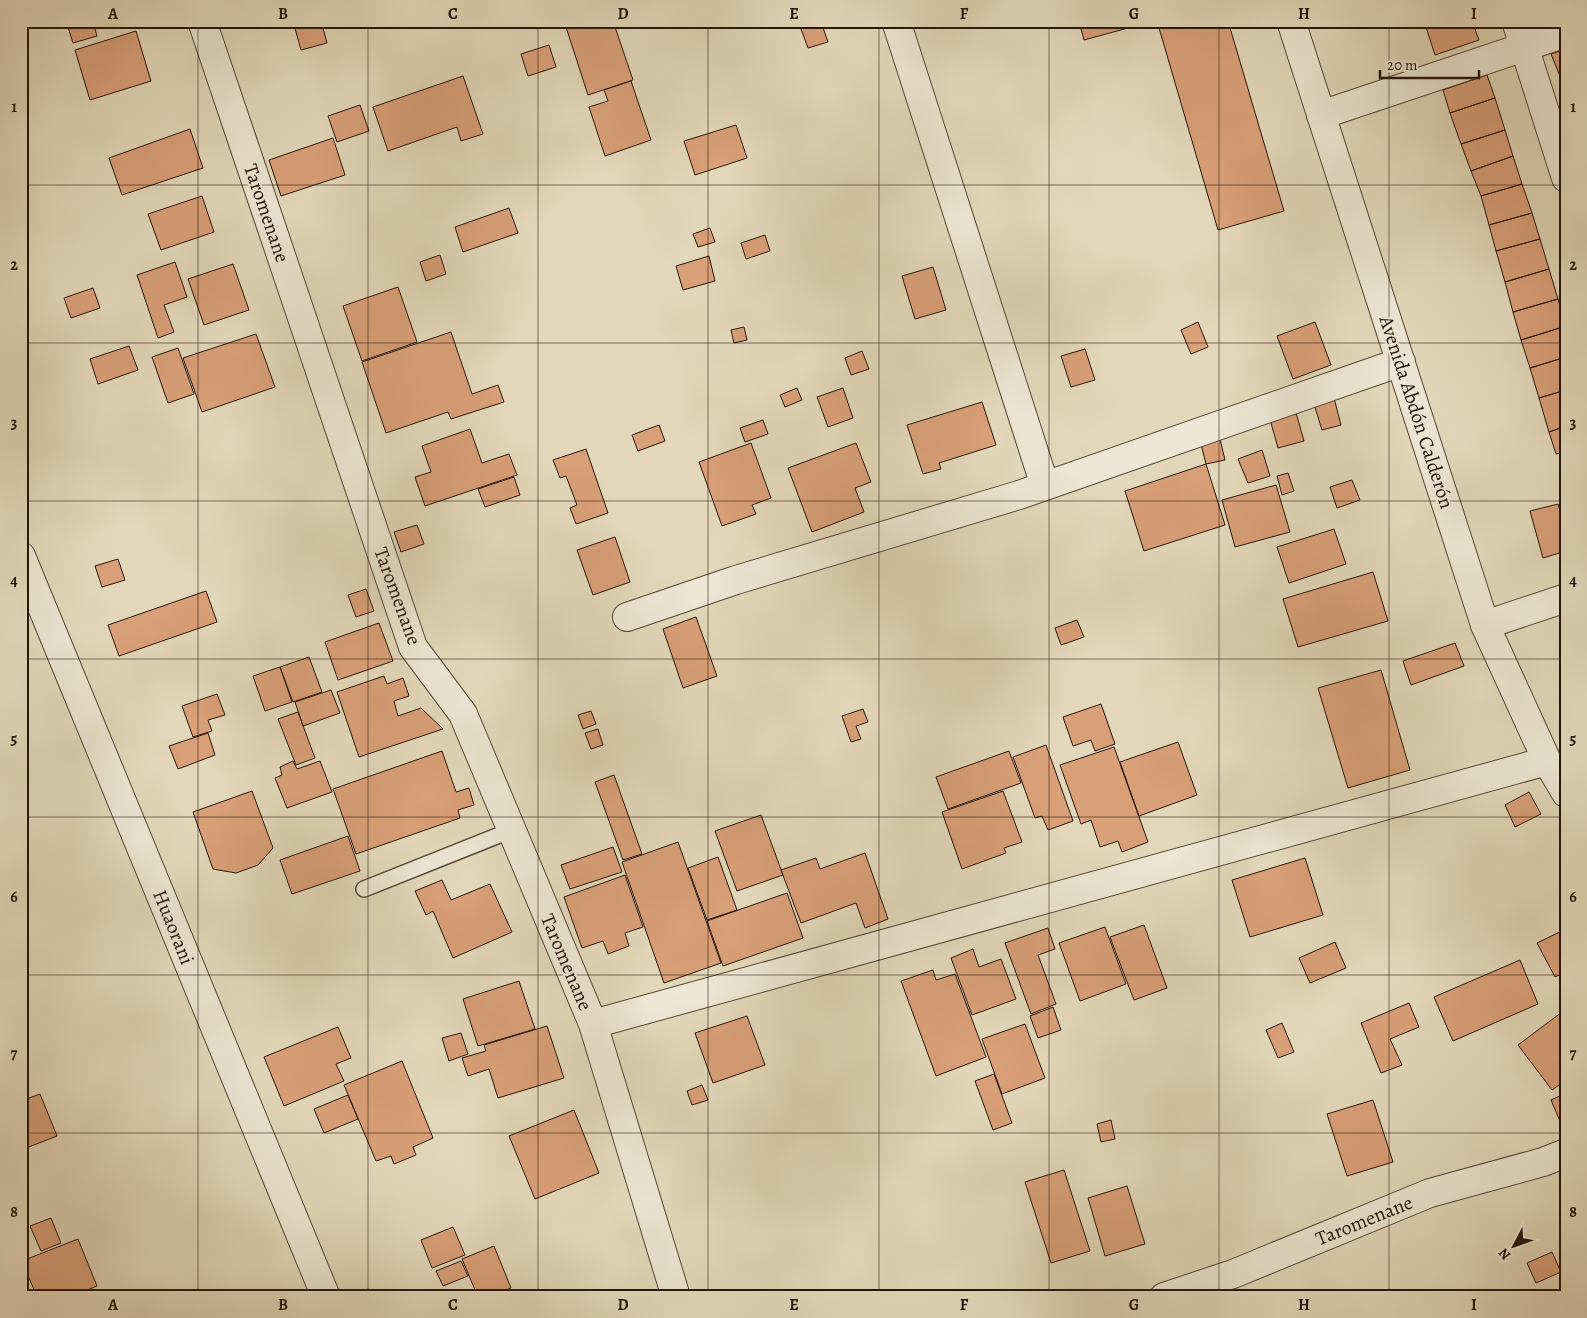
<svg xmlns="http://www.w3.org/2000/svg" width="1587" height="1318" font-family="Alegreya,serif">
<rect width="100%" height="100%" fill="#e2d8b9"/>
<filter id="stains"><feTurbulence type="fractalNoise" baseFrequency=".004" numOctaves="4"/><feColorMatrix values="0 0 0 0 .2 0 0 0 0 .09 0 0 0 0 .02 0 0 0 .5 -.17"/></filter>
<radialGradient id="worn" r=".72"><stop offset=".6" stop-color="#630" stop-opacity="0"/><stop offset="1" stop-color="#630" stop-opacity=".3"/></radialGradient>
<!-- building -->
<path fill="#d99f77" stroke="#24140b" d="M66 21H110L94 26 97 36 73 43Z
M293 21H321L327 43 301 50Z
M574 21H613L633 80 588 95 565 24Z
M1079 21H1127L1128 28 1084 40Z
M1157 21H1228L1284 211 1218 230Z
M1424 21H1472L1479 40 1435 55Z
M821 22 828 42 808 48 801 29Z
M136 31 151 81 90 100 75 50Z
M549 45 556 67 528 76 521 54Z
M1566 49V79L1562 81 1551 54Z
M1487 75 1495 98 1450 113 1443 90Z
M463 76 483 134 461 141 457 127 388 151 373 107Z
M1566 79V93L1562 81Z
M631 81 651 140 605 156 589 107 608 101 604 90Z
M1495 98 1505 130 1461 144 1450 113Z
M360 105 369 131 337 142 328 116Z
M736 125 747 158 695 175 684 141Z
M190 129 203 168 122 195 109 158Z
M1505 130 1513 156 1471 171 1461 144Z
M333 138 345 175 281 196 269 160Z
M1513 156 1522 184 1481 196 1471 171Z
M1522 184 1532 213 1489 225 1481 196Z
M202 196 214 232 161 250 148 214Z
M509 208 518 233 463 252 455 227Z
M1532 213 1540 239 1496 251 1489 225Z
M710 228 715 242 698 247 693 234Z
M765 235 770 251 746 259 741 243Z
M1540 239 1549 269 1505 282 1496 251Z
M440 255 446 274 426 281 420 262Z
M709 256 715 281 683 290 676 266Z
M175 262 187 297 164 305 174 332 158 338 137 275Z
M233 264 249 310 204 325 188 279Z
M933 267 946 310 915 319 902 276Z
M1549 269 1558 299 1513 312 1505 282Z
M398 287 417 342 362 361 343 306Z
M93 288 100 308 71 318 64 298Z
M1558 299 1566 326 1521 340 1513 312Z
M1198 322 1208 347 1191 354 1181 330Z
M1315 322 1331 365 1293 379 1277 336Z
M1566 326V357L1530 368 1521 340Z
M744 327 747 340 734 343 731 330Z
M451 332 472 394 498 385 504 402 451 419 448 412 386 433 362 362Z
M256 334 275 387 202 412 183 358Z
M129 346 138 370 98 384 90 359Z
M178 348 194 394 168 403 152 357Z
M1085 349 1095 380 1071 387 1061 356Z
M862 351 869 369 851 375 845 358Z
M1566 357V390L1539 398 1530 368Z
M797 388 802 400 785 407 780 395Z
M843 388 853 418 828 427 817 397Z
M1566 390V426L1549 432 1539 398Z
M1334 398 1341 425 1322 430 1314 404Z
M982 402 996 445 939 463 941 469 923 474 907 425Z
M1295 409 1304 441 1278 448 1269 416Z
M763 420 768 434 745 442 740 428Z
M659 425 665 441 638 451 632 435Z
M1566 426V452L1556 454 1549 432Z
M470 429 482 463 509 454 517 475 425 506 415 477 431 472 422 446Z
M1220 439 1225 460 1206 464 1201 444Z
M751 443 771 498 752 505 756 514 722 526 699 462Z
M856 443 871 482 855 488 864 512 812 532 788 468Z
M586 449 608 513 576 524 570 508 577 505 566 476 560 478 553 460Z
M1262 450 1270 476 1248 483 1238 459Z
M1206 464 1225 525 1144 551 1125 491Z
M1288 473 1294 491 1282 495 1277 476Z
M514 477 520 495 485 507 478 489Z
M1352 480 1360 500 1337 508 1330 487Z
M1276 485 1290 532 1235 547 1222 500Z
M1558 504 1566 530V551L1543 558 1530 511Z
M417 525 424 544 401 552 394 532Z
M1334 529 1346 564 1289 583 1277 547Z
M615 537 630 582 593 595 577 550Z
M118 559 125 580 102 587 95 566Z
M1373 572 1388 621 1298 647 1283 599Z
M366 589 374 611 356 617 348 595Z
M206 591 217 622 119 656 108 625Z
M696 617 717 676 683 688 663 629Z
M1077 620 1084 637 1061 645 1055 628Z
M379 623 393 661 338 680 325 642Z
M1455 643 1464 666 1411 685 1403 661Z
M309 657 322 692 293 702 280 667Z
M280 667 292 702 265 711 253 676Z
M1381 670 1410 770 1348 788 1318 688Z
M384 676 387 684 403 678 409 696 394 701 398 716 421 708 443 729 359 757 337 692Z
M331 690 340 713 303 726 295 702Z
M217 694 225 715 208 720 212 731 193 737 182 706Z
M1101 704 1115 744 1095 751 1091 740 1073 746 1063 717Z
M863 709 868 722 856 726 861 739 851 742 842 716Z
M591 711 596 724 583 729 578 715Z
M298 712 315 758 296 765 278 719Z
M598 729 603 745 591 749 585 733Z
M208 733 215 755 178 769 169 746Z
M1178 742 1197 795 1139 816 1120 762Z
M1046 745 1073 821 1048 830 1042 816 1035 818 1013 757Z
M1114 747 1148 842 1122 852 1118 841 1100 847 1091 820 1081 824 1060 765Z
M442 751 456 792 469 788 474 805 458 810 460 818 356 854 333 789Z
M1009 751 1021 783 948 809 936 777Z
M293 761 297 769 320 761 332 792 287 808 275 778 282 775 280 767Z
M614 775 642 854 623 860 595 782Z
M252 791 273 848 258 865 236 873 213 869 193 812Z
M1003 791 1022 842 1004 848 1006 853 962 869 942 812Z
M1529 792 1541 814 1515 827 1505 805Z
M761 815 783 875 737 891 715 831Z
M348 836 360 871 292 894 280 860Z
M678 842 721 963 664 983 622 862Z
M613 847 622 872 570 889 561 865Z
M865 853 888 919 865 928 856 903 801 923 781 870 816 858 820 869Z
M718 857 737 910 707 920 688 868Z
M1305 858 1323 915 1250 937 1232 880Z
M625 875 643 927 625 933 629 946 608 954 603 941 582 948 564 897Z
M442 880 451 900 490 884 512 932 453 958 433 911 426 915 415 891Z
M787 893 803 938 723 966 707 921Z
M1144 925 1167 988 1134 1000 1110 937Z
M1105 927 1126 984 1080 1001 1059 943Z
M1048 928 1055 949 1038 955 1056 1004 1031 1014 1005 943Z
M1566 929V972L1555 977 1537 943Z
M1335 942 1346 968 1310 983 1299 958Z
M973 949 979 967 1001 959 1016 999 972 1015 951 958Z
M1520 960 1538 1004 1453 1041 1434 997Z
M933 970 936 980 955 974 986 1057 936 1076 901 981Z
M519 981 535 1029 478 1046 463 999Z
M1409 1003 1419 1027 1390 1039 1402 1065 1381 1073 1361 1023Z
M1053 1007 1061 1030 1038 1038 1030 1016Z
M1566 1009V1080L1552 1090 1518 1045Z
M747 1016 765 1065 713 1083 695 1033Z
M1282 1023 1294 1052 1278 1058 1266 1030Z
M1025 1024 1045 1078 1002 1094 982 1039Z
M547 1026 564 1078 498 1098 489 1069 468 1076 462 1058 486 1051 484 1045Z
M338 1027 351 1058 336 1064 344 1081 284 1106 264 1057Z
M461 1033 468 1054 449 1061 442 1038Z
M402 1061 433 1138 413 1147 416 1155 394 1164 391 1156 376 1161 344 1085Z
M994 1074 1012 1123 993 1130 975 1081Z
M21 1075 27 1090 21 1092Z
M702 1085 708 1100 692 1105 687 1091Z
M1566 1093V1124L1562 1126 1551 1100Z
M40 1094 57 1136 21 1150V1101Z
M348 1095 358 1119 324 1133 314 1109Z
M1373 1100 1393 1162 1347 1176 1327 1114Z
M574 1110 599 1173 535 1199 509 1136Z
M1111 1120 1115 1139 1101 1142 1097 1124Z
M1064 1170 1090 1251 1051 1263 1025 1182Z
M1127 1186 1145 1244 1105 1256 1088 1198Z
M51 1218 61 1243 41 1251 30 1226Z
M453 1227 465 1255 432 1268 421 1240Z
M78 1239 97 1286 70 1297H37L22 1261Z
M494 1246 511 1288 488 1297H478L462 1259Z
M1552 1252 1561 1272 1536 1283 1527 1263Z
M461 1261 468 1276 443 1286 436 1271Z
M1523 1292 1525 1297H1510Z"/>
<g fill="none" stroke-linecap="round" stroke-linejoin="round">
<defs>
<path id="service" d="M364 889 512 830"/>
<path id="minor" d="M202 21 413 647 463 714 593 1024 676 1297
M896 21 1045 486
M1516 21 1566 178
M1321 115 1566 33
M21 556 326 1297
M627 617 736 580 1019 495 1401 362
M1485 625 1566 598
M593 1024 1547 761
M1164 1297 1233 1274 1430 1193 1543 1162 1566 1153"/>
<path id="tertiary" d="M1291 21 1485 625 1547 761 1566 793"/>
</defs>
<!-- service casing -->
<use href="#service" stroke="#544536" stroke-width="18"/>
<!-- minor casing -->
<use href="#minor" stroke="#544536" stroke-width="30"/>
<!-- tertiary casing -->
<use href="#tertiary" stroke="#544536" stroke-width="30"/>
<!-- service -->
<use href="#service" stroke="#ece6d2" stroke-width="15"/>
<!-- minor -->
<use href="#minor" stroke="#ece6d2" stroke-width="28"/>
<!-- tertiary -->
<use href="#tertiary" stroke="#ece6d2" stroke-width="28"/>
</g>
<!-- grid -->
<path fill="none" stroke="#24140b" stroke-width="1" stroke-opacity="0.55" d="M198 21V1297M368 21V1297M538 21V1297M708 21V1297M879 21V1297M1049 21V1297M1219 21V1297M1389 21V1297M21 185H1566M21 343H1566M21 501H1566M21 659H1566M21 817H1566M21 975H1566M21 1133H1566"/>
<g text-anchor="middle" stroke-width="4" stroke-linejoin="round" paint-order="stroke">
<!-- street labels -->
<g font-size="20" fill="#24140b" stroke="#ece6d2">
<text transform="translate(267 213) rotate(71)" y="7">Taromenane</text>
<text transform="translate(1417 412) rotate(72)" y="7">Avenida Abdón Calderón</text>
<text transform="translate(398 596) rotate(70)" y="7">Taromenane</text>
<text transform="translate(174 927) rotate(68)" y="7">Huaorani</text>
<text transform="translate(567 962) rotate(67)" y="7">Taromenane</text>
<text transform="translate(1364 1220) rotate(-22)" y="7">Taromenane</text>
</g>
</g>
<!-- margin -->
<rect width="1587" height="1318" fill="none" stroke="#e2d8b9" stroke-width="55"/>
<!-- north arrow -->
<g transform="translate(1514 1246) rotate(229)" stroke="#ece6d2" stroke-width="4" paint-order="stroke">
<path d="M0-4L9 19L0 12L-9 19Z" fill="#24140b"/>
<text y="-8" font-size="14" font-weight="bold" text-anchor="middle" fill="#24140b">N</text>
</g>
<!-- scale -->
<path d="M1380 70v8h99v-8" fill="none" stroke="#24140b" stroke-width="2.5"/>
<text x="1387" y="70" font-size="15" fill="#24140b" stroke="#ece6d2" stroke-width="4" paint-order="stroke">20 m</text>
<rect x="28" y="28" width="1532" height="1262" fill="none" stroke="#24140b" stroke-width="2"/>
<g font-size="16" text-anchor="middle" font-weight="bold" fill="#24140b">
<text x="113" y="19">A</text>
<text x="283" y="19">B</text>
<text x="453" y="19">C</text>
<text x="623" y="19">D</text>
<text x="794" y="19">E</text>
<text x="964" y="19">F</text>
<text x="1134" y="19">G</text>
<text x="1304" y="19">H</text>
<text x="1474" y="19">I</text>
<text x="14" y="112">1</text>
<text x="1573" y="112">1</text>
<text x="14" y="270">2</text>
<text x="1573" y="270">2</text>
<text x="14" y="428">3</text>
<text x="1573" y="428">3</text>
<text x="14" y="586">4</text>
<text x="1573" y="586">4</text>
<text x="14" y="744">5</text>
<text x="1573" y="744">5</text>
<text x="14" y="902">6</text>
<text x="1573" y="902">6</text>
<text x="14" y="1059">7</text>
<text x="1573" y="1059">7</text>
<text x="14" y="1217">8</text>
<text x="1573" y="1217">8</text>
<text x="113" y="1310">A</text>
<text x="283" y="1310">B</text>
<text x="453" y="1310">C</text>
<text x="623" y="1310">D</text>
<text x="794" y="1310">E</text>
<text x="964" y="1310">F</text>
<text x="1134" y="1310">G</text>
<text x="1304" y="1310">H</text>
<text x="1474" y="1310">I</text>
</g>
<rect width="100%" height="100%" filter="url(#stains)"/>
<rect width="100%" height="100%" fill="url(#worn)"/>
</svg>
